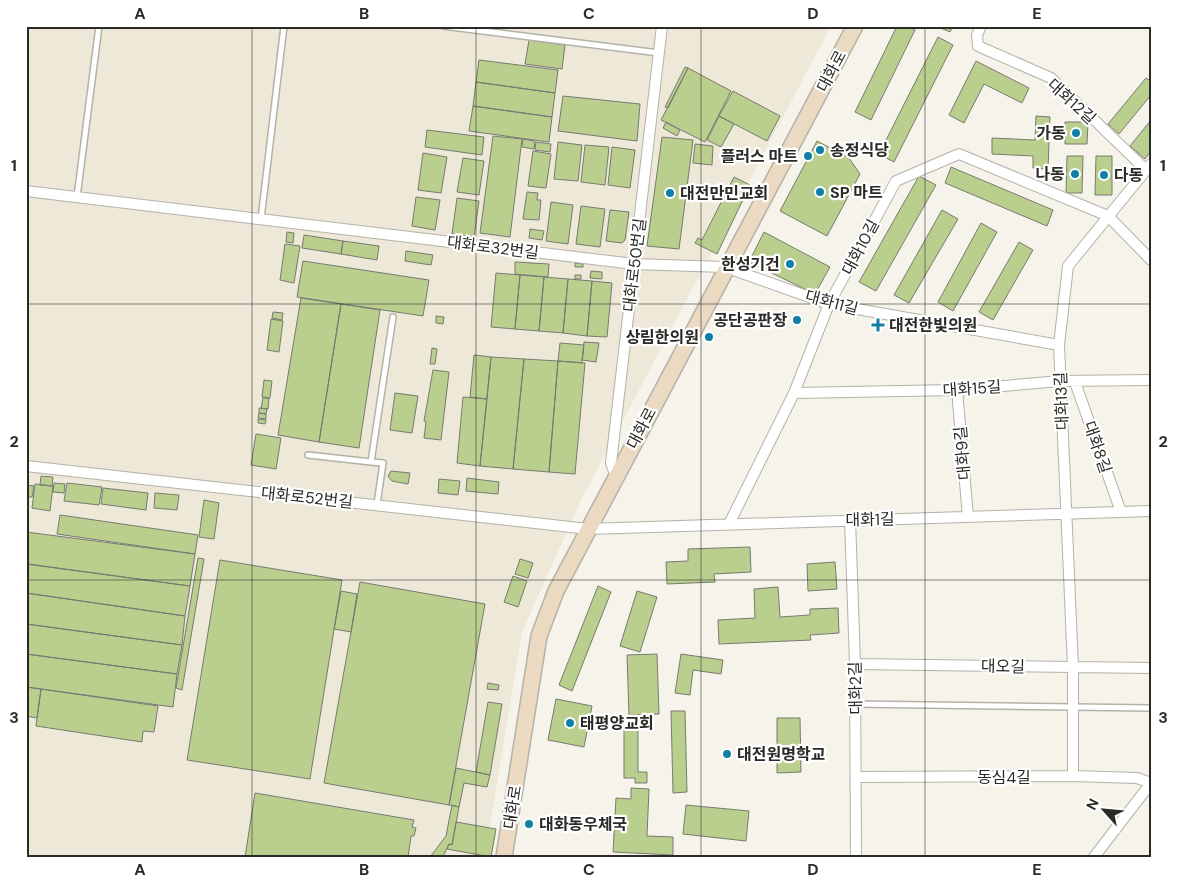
<svg xmlns="http://www.w3.org/2000/svg" width="1177" height="883" font-family="'DM Sans','Noto Sans KR',sans-serif">
<rect width="100%" height="100%" fill="#f6f4ea"/>
<!-- built -->
<path fill="#ede8d7" d="M26 26H831L581 500 522 632 485 857H26Z"/>
<!-- building -->
<path fill="#bacf8e" stroke="#777a71" d="M897 26H907L915 30 871 120 855 112Z
M936 26H953L950 32Z
M938 37 953 45 894 162 879 154Z
M529 40 565 45 562 69 525 64Z
M479 60 558 70 555 93 476 82Z
M976 61 1029 88 1022 103 984 84 964 123 949 115Z
M685 67 688 68 668 108 665 107Z
M688 68 731 91 705 142 661 120Z
M1146 78 1151 81V95L1119 134 1108 124Z
M476 82 555 93 552 117 473 106Z
M733 91 780 116 767 141 719 116Z
M563 96 640 104 637 141 558 131Z
M473 106 552 117 549 142 469 131Z
M719 116 734 124 721 147 707 140Z
M1036 116 1050 117 1048 169 1033 168V156L992 154V138L1035 140Z
M1151 120V151L1145 159 1130 146Z
M666 122 680 130 677 136 663 128Z
M1065 122H1088L1087 144H1065Z
M427 130 484 137 482 155 425 147Z
M493 136 522 139 510 237 480 233Z
M662 137 693 140 679 249 647 246Z
M523 139 535 141 534 149 522 147Z
M817 141 849 158 860 174 827 236 780 211Z
M536 142 551 144 550 152 535 150Z
M558 142 582 145 578 181 554 179Z
M695 144 713 146 712 165 693 163Z
M585 145 609 147 605 185 581 182Z
M612 147 635 150 630 188 608 185Z
M533 151 551 154 546 188 528 186Z
M423 153 447 157 441 193 418 190Z
M1067 156H1083L1082 193H1066Z
M1096 156H1112V195H1095Z
M463 158 484 161 479 195 457 192Z
M951 167 1053 210 1047 226 945 183Z
M919 176 936 185 876 291 859 282Z
M734 177 750 185 717 254 695 243 698 238 702 240Z
M527 192 538 193 537 200H541L539 220 523 219Z
M416 197 440 200 435 230 412 226Z
M457 198 479 201 474 237 452 234Z
M551 202 573 205 568 244 546 241Z
M581 206 605 209 600 247 576 244Z
M610 210 629 212 625 240 622 243 606 241Z
M942 210 958 219 909 303 894 295Z
M981 223 997 232 953 311 938 302Z
M530 229 544 231 542 240 529 238Z
M287 232 294 233 293 243 286 242Z
M764 232 830 267 815 294 749 262Z
M304 235 343 241 341 254 302 248Z
M343 241 379 246 377 260 341 254Z
M1019 242 1033 250 993 320 979 312Z
M285 244 300 246 294 283 280 280Z
M406 251 433 255 431 265 405 261Z
M303 261 429 280 423 316 297 297Z
M515 262 549 264 548 277 515 274Z
M575 263 583 264V267H575Z
M591 271 602 272V279L590 278Z
M496 273 520 275 515 329 491 327Z
M520 275 544 277 539 331 515 329Z
M575 275H581V279H575Z
M544 277 568 279 563 333 539 331Z
M568 279 592 281 587 336 563 333Z
M592 281 612 283 607 337 587 336Z
M301 298 341 304 319 442 278 435Z
M341 304 380 310 359 448 319 442Z
M273 312 283 313 282 320 272 318Z
M436 316 444 317 443 324 436 323Z
M271 319 283 321 279 352 267 350Z
M584 342 599 343 596 362 582 360Z
M560 343 584 345 582 363 558 361Z
M432 348 437 349 435 364H430Z
M474 355 491 357 487 399 470 397Z
M491 357 524 359 513 469 480 466Z
M524 359 558 361 549 472 513 469Z
M558 361 585 363 575 474 549 472Z
M433 370 449 372 441 440 424 438 426 422 424 421Z
M264 380 272 381 270 398 262 397Z
M395 393 418 396 412 433 390 430Z
M463 397 487 399 480 466 457 463Z
M263 398H269L268 409 261 408Z
M259 408 267 409 266 414 259 413Z
M259 413 266 414V419L258 418Z
M258 419 266 420 265 424 258 423Z
M256 434 281 438 276 469 251 465Z
M391 471 410 473 408 484 392 481 388 476Z
M41 476 53 477 52 486 40 485Z
M467 478 499 482 498 494 466 491Z
M439 479 460 481 458 495 438 493Z
M54 483 65 484 64 493 53 492Z
M67 483 102 487 99 505 64 501Z
M35 484 53 486 50 511 32 508Z
M26 485 34 486 32 497H28L27 501Z
M103 488 148 493 146 510 101 504Z
M155 493 179 495 177 510 154 508Z
M204 500 219 503 214 539 199 537Z
M60 515 198 535 195 554 57 534Z
M26 532 195 554 190 586 26 564Z
M750 547 751 572 714 574 715 582 667 584 666 562 688 561V549Z
M198 558 204 559 182 690 176 688Z
M520 559 533 563 528 578 515 574Z
M220 560 342 580 310 779 187 760Z
M835 562 837 589 808 591 807 564Z
M28 564 190 586 185 616 26 593Z
M513 576 527 581 518 607 504 602Z
M360 582 485 604 449 805 324 783Z
M598 586 611 592 572 691 559 685Z
M778 587 780 617 810 615V609L838 608 839 633 810 635 811 640 719 644 718 620 755 618 754 589Z
M341 591 357 594 351 632 334 629Z
M637 591 657 597 640 652 620 646Z
M26 593 185 616 182 645 26 624Z
M26 624 182 645 177 674 26 654Z
M26 654 177 674 173 707 26 687Z
M657 654 659 714 629 715 627 655Z
M681 654 723 660 721 674 693 670 690 695 675 693Z
M488 683 499 685 498 690 487 689Z
M26 687 41 689 37 718 26 716Z
M41 689 158 706 154 732 143 731 142 742 36 726Z
M556 699 592 706 584 747 548 740Z
M488 702 502 704 490 775 476 772Z
M671 711H685L687 792 673 793Z
M777 718H800L801 772 777 773Z
M638 726V772H647V783H635V778H624V727Z
M456 768 490 775 487 787 464 783 459 807 449 805Z
M631 788 649 789 647 836 673 837V855L613 852 616 798 631 799Z
M255 793 414 820 412 827 416 828 414 836H411L408 857H245Z
M452 805 459 807 452 845 449 844 443 857H430L446 836Z
M686 805 749 811 746 841 683 834Z
M456 822 496 829 491 857 447 849 449 844 452 845Z"/>
<g fill="none" stroke-linecap="round" stroke-linejoin="round">
<defs>
<path id="lane" d="M443 26 659 53
M77 197 99 26
M261 219 284 26
M308 455 371 462
M377 504 383 463 371 462 393 317
M855 704 1151 708"/>
<path id="street" d="M981 26 977 35 978 46 1051 78 1146 170
M26 191 634 264 725 267 829 304 1059 345
M1075 382 1121 512
M957 390 968 517
M794 393 957 390 1060 381 1151 380
M26 466 588 529 1151 511
M616 477 611 463 662 26
M850 519 855 664 856 857
M729 524 794 393 829 304 896 181 959 154 1108 216 1151 260
M855 664 1151 668
M1073 776V667L1059 345 1068 266 1151 164
M856 777 1073 776 1137 778 1151 783
M1094 857 1151 783"/>
<path id="secondary" d="M504 857 539 636 556 591 855 26"/>
</defs>
<!-- lane casing -->
<use href="#lane" stroke="#b4b2a8" stroke-width="8"/>
<!-- street casing -->
<use href="#street" stroke="#b4b2a8" stroke-width="12"/>
<!-- secondary casing -->
<use href="#secondary" stroke="#b4b2a8" stroke-width="18"/>
<!-- lane -->
<use href="#lane" stroke="#fff" stroke-width="5"/>
<!-- street -->
<use href="#street" stroke="#fff" stroke-width="10"/>
<!-- secondary -->
<use href="#secondary" stroke="#ecd9c1" stroke-width="15"/>
</g>
<!-- grid -->
<path fill="none" stroke="#2a2a26" stroke-width="1" stroke-opacity="0.55" d="M252 26V857M476 26V857M701 26V857M925 26V857M26 304H1151M26 580H1151"/>
<!-- markers -->
<g fill="#0f7fa7" stroke="#fff" stroke-width="2">
<circle cx="1076" cy="133" r="5"/>
<circle cx="820" cy="150" r="5"/>
<circle cx="808" cy="156" r="5"/>
<circle cx="1075" cy="174" r="5"/>
<circle cx="1104" cy="175" r="5"/>
<circle cx="820" cy="192" r="5"/>
<circle cx="670" cy="193" r="5"/>
<circle cx="790" cy="264" r="5"/>
<circle cx="797" cy="320" r="5"/>
<path d="M875.5 317.5h5v5h5v5h-5v5h-5v-5h-5v-5h5z"/>
<circle cx="709" cy="337" r="5"/>
<circle cx="570" cy="723" r="5"/>
<circle cx="727" cy="754" r="5"/>
<circle cx="529" cy="824" r="5"/>
</g>
<g text-anchor="middle" stroke-width="4.5" stroke-linejoin="round" paint-order="stroke">
<!-- street labels -->
<g font-size="16" fill="#2a2a26" stroke="#fff">
<text transform="translate(831 71) rotate(-62)" y="6">대화로</text>
<text transform="translate(1072 101) rotate(42)" y="6">대화12길</text>
<text transform="translate(493 247) rotate(7)" y="6">대화로32번길</text>
<text transform="translate(860 247) rotate(-62)" y="6">대화10길</text>
<text transform="translate(634 265) rotate(-83)" y="6">대화로50번길</text>
<text transform="translate(832 302) rotate(15)" y="6">대화11길</text>
<text transform="translate(972 388) rotate(-4)" y="6">대화15길</text>
<text transform="translate(1061 401) rotate(-92)" y="6">대화13길</text>
<text transform="translate(641 428) rotate(-62)" y="6">대화로</text>
<text transform="translate(1098 447) rotate(71)" y="6">대화8길</text>
<text transform="translate(962 453) rotate(-95)" y="6">대화9길</text>
<text transform="translate(307 497) rotate(6)" y="6">대화로52번길</text>
<text transform="translate(870 519) rotate(-1)" y="6">대화1길</text>
<text transform="translate(1003 666) rotate(1)" y="6">대오길</text>
<text transform="translate(855 688) rotate(-91)" y="6">대화2길</text>
<text x="1004" y="783">동심4길</text>
<text transform="translate(512 807) rotate(-81)" y="6">대화로</text>
</g>
<!-- poi labels -->
<g font-size="16" font-weight="bold" fill="#2a2a26" stroke="#fff" text-anchor="start">
<text x="1066" y="139" text-anchor="end">가동</text>
<text x="830" y="156">송정식당</text>
<text x="798" y="162" text-anchor="end">플러스 마트</text>
<text x="1065" y="180" text-anchor="end">나동</text>
<text x="1114" y="181">다동</text>
<text x="830" y="198">SP 마트</text>
<text x="680" y="199">대전만민교회</text>
<text x="780" y="270" text-anchor="end">한성기건</text>
<text x="787" y="326" text-anchor="end">공단공판장</text>
<text x="889" y="331">대전한빛의원</text>
<text x="699" y="343" text-anchor="end">상림한의원</text>
<text x="580" y="729">태평양교회</text>
<text x="737" y="760">대전원명학교</text>
<text x="539" y="830">대화동우체국</text>
</g>
</g>
<!-- border -->
<rect width="1177" height="883" fill="none" stroke="#ffffff" stroke-width="55"/>
<!-- north arrow -->
<g transform="translate(1104 810) rotate(297)" stroke="#ffffff" stroke-width="4" paint-order="stroke">
<path d="M0-4L9 19L0 12L-9 19Z" fill="#2a2a26"/>
<text y="-8" font-size="14" font-weight="bold" text-anchor="middle" fill="#2a2a26">N</text>
</g>
<rect x="28" y="28" width="1122" height="828" fill="none" stroke="#2a2a26" stroke-width="2"/>
<g font-size="16" text-anchor="middle" font-weight="bold" fill="#2a2a26">
<text x="140" y="19">A</text>
<text x="364" y="19">B</text>
<text x="589" y="19">C</text>
<text x="813" y="19">D</text>
<text x="1037" y="19">E</text>
<text x="14" y="171">1</text>
<text x="1163" y="171">1</text>
<text x="14" y="447">2</text>
<text x="1163" y="447">2</text>
<text x="14" y="723">3</text>
<text x="1163" y="723">3</text>
<text x="140" y="875">A</text>
<text x="364" y="875">B</text>
<text x="589" y="875">C</text>
<text x="813" y="875">D</text>
<text x="1037" y="875">E</text>
</g>
</svg>
